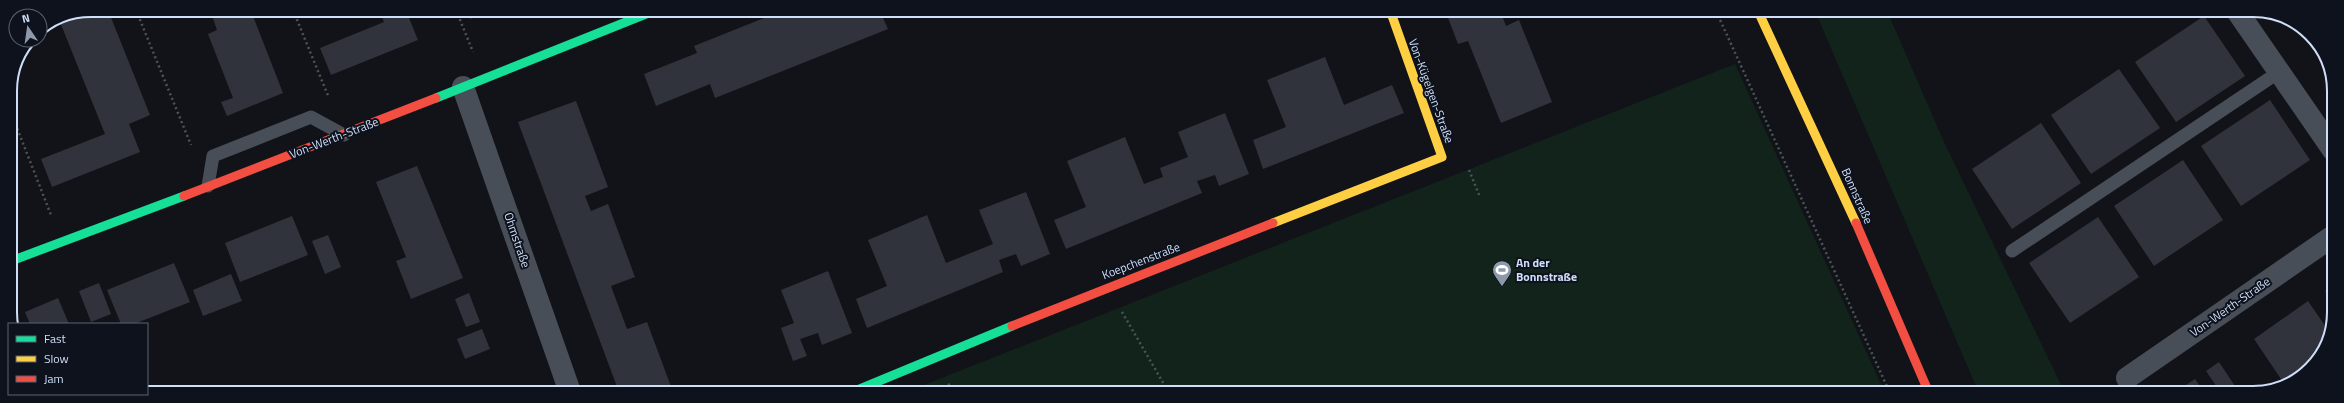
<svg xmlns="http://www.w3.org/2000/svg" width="2344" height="403" font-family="'Titillium Web',sans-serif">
<rect width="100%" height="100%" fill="#121318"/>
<!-- green -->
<path fill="#12231b" d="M1815 11H1887L1944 142 2065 393H1979Z
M1735 64 1885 393H904Z"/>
<!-- building -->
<path fill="#30333b" d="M91 10H108L150 115 129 124 140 152 52 187 41 159 105 134 58 17Z
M210 10H262L263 12 253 16 283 93 227 116 221 102 233 98 208 34 217 30Z
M379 10H415L407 13 418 40 331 75 320 48 384 22Z
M467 10H493L470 19Z
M784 10H901L883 18 888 29 715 98 710 84 656 106 644 74 697 53 694 46Z
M1445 10H1500L1506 26 1519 20 1552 102 1501 123 1468 41 1458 44Z
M2204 16 2245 76 2176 122 2135 62Z
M1325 57 1344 105 1392 85 1404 113 1263 169 1253 140 1286 127 1267 80Z
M2119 69 2160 128 2091 174 2051 115Z
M2270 100 2310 160 2241 206 2201 146Z
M576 101 608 187 585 196 591 211 608 204 635 277 611 286 627 329 647 322 673 392H619L518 122Z
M1225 113 1249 174 1219 186 1215 175 1197 181 1202 193 1066 249 1054 220 1086 207 1067 161 1125 137 1144 184 1163 177 1160 168 1188 157 1178 132Z
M2041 123 2081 183 2012 229 1972 169Z
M2183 160 2223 220 2154 266 2114 206Z
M417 166 463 278 411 299 396 261 406 257 376 182Z
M1026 192 1050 254 1021 266 1016 254 999 260 1003 272 867 328 856 299 887 286 868 240 927 215 946 263 993 244 979 210Z
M292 216 308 255 240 282 225 243Z
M2098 217 2139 277 2070 323 2029 263Z
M328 235 341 267 325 274 312 241Z
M174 263 190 302 134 324H121L107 290Z
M828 271 852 333 822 345 818 333 800 339 807 356 793 361 781 328 794 323 781 290Z
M231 274 242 301 203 316 193 290Z
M99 283 111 314 91 322 79 291Z
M2333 285V303L2325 291Z
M469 293 480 322 466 327 455 299Z
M58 298 69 324H30L25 312Z
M2308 301 2330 333 2326 348 2318 358 2283 382 2254 339Z
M482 329 490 349 465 359 457 339Z
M2219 362 2239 392 2237 393H2221L2206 371Z
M2195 379 2205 393H2174Z"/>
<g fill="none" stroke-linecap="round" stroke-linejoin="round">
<!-- path -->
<path stroke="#475656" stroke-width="2.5" stroke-dasharray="2 3" stroke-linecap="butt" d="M136 10 191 145
M293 10 329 98
M456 10 473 52
M1716 11 1890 393
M10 110 51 215
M1469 170 1480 197
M1122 312 1169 393
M948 384 964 393"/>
<!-- lane -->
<path stroke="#484e58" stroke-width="13" d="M208 186 213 156 311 117 344 135
M2012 251 2279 72"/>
<!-- street -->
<path stroke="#484e58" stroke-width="22" d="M2237 11 2333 150
M463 87 570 392
M2127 378 2333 236"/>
<!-- fast -->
<path stroke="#16e098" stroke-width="9" d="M436 98 656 10
M11 261 184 196
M850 393 1012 326"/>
<!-- slow -->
<path stroke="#ffcf43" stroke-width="9" d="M1758 11 1856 223
M1273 223 1442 157 1390 10"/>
<!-- jam -->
<path stroke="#f24e42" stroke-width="9" d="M184 196 436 98
M1856 223 1929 393
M1012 326 1273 223"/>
</g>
<!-- icons -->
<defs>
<symbol id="stadium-pin" viewBox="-11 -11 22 30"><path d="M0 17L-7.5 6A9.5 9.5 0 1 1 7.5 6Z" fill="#8d98aa" stroke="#0e121c"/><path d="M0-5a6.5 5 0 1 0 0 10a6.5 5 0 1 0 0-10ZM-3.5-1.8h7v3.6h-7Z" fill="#fff"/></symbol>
</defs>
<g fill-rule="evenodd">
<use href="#stadium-pin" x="1491" y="259" width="22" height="30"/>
</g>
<g text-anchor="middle" stroke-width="4" stroke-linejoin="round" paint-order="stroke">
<!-- street labels -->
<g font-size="12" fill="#cfdff9" stroke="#0e121c">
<text transform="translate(1431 91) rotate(70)" y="4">Von-Kügelgen-Straße</text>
<text transform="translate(334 138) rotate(-21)" y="4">Von-Werth-Straße</text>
<text transform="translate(1857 196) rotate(66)" y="4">Bonnstraße</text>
<text transform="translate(517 240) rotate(71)" y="4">Ohmstraße</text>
<text transform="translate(1141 261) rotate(-21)" y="4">Koepchenstraße</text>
<text transform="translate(2230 307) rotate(-35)" y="4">Von-Werth-Straße</text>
</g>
<!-- poi labels -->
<g font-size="12" font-weight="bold" fill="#cfdff9" stroke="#0e121c" text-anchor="start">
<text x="1516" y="267">An der<tspan x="1516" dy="14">Bonnstraße</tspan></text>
</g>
</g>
<!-- crop -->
<path d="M0 0H2344V403H0ZM91 17H2253A74 74 0 0 1 2327 91V312A74 74 0 0 1 2253 386H91A74 74 0 0 1 17 312V91A74 74 0 0 1 91 17Z" fill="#0e121c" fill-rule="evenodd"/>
<path fill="none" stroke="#cfdff9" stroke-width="2" d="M91 17H2253A74 74 0 0 1 2327 91V312A74 74 0 0 1 2253 386H91A74 74 0 0 1 17 312V91A74 74 0 0 1 91 17Z"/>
<!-- legend -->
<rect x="8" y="323" width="140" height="72" fill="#0e121c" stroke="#5b6474"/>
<rect x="16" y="336" width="20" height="6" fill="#16e098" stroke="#5b6474"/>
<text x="44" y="343" font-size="12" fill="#cfdff9">Fast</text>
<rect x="16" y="356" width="20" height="6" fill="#ffcf43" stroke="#5b6474"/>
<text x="44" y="363" font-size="12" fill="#cfdff9">Slow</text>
<rect x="16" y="376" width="20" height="6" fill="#f24e42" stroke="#5b6474"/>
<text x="44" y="383" font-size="12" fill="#cfdff9">Jam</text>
<!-- north arrow -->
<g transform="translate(28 28) rotate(347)"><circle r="19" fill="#0e121c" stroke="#5b6474"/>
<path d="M0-3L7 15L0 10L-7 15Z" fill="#8d98aa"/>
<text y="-6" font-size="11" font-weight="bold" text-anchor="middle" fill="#cfdff9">N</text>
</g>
</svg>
